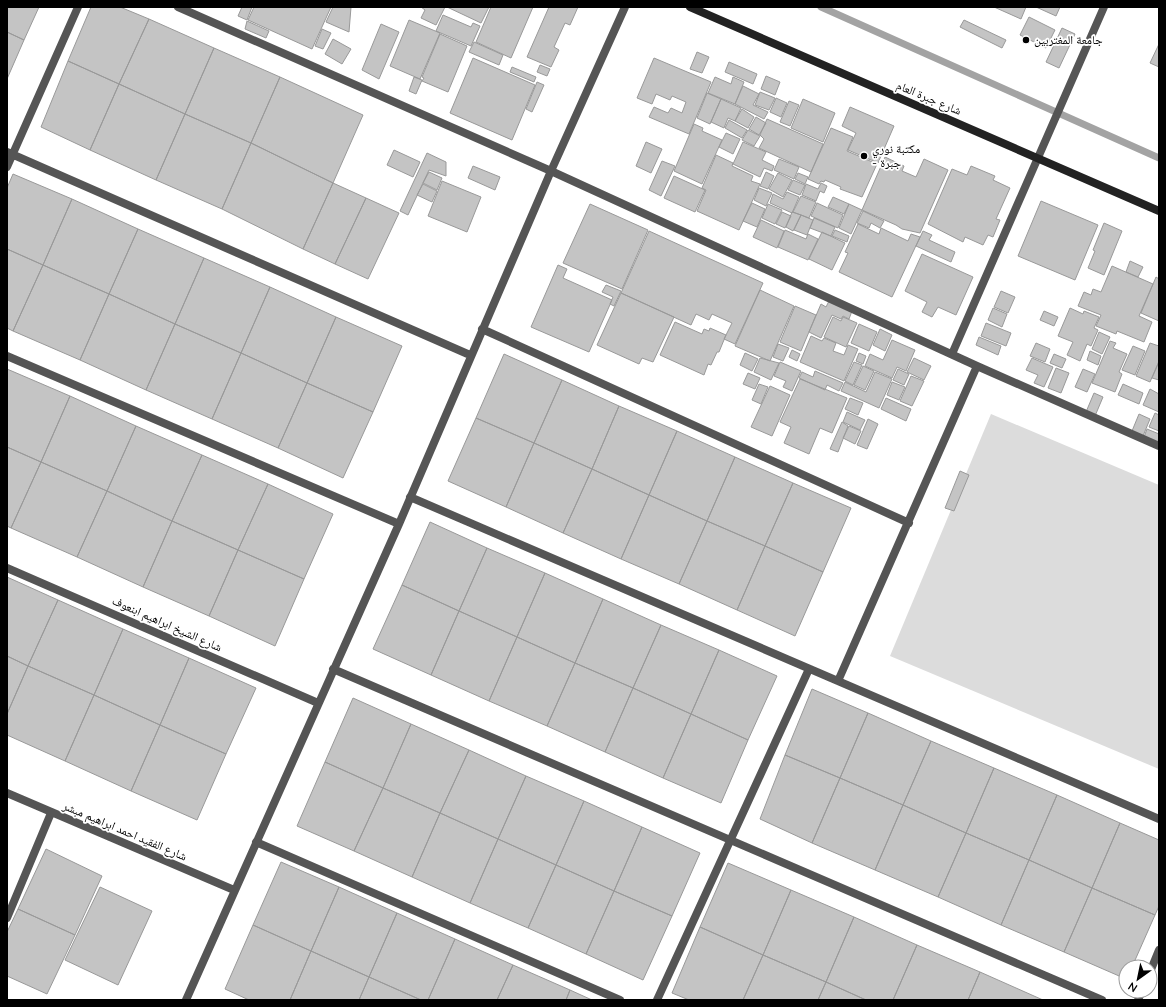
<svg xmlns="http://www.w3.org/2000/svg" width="1166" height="1007" font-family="'Nunito Sans','Noto Naskh Arabic',sans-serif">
<rect width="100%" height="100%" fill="#fff"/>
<!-- green -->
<path fill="#dcdcdc" d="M991 414 1159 485V769L890 656Z"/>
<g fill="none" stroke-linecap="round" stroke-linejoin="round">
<!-- stream -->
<path stroke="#a3a3a3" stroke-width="7" d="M821 7 1159 158"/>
</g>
<!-- building -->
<path fill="#c4c4c4" stroke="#999" d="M7 7H39L24 40 7 32Z
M91 7H120L149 19 119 84 68 61Z
M242 7H252L247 20 238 16Z
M254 7H331L312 49 248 20Z
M333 7H351L349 32 326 22Z
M421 7H445L436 25 421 18 425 10Z
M447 7H489L481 23Z
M491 7H533L511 58 476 42Z
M549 7H578L570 25 565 23 554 47 559 50 551 67 527 57Z
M994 7H1026L1021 19Z
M1036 7H1060L1056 16Z
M443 15 471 27 473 23 480 26 471 46 436 31Z
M1029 17 1055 30 1046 48 1020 35Z
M149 19 214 48 185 114 119 84Z
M409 20 440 33 420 79 390 66Z
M964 20 1006 40 1002 48 960 27Z
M247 21 269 31 266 38 245 29Z
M381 24 399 32 379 79 362 70Z
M1062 28 1075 34 1059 68 1046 62Z
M322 29 331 33 323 49 315 46Z
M7 32 24 40 7 79Z
M440 34 467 46 448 92 422 81 424 78 422 77Z
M333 39 351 49 342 64 325 54Z
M474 42 503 55 499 65 469 52Z
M1159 44V67L1150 63Z
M214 48 280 77 251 143 185 114Z
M697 52 709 57 702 73 690 69Z
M473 58 535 85 512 140 450 113Z
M654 58 711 82 689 134 649 117 654 107 668 113 671 108 682 113 686 102 672 96 670 100 656 94 652 104 637 98Z
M68 61 119 84 90 150 41 127Z
M729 62 757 74 753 84 725 72Z
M540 65 550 69 547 76 537 72Z
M512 67 536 77 534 82 510 72Z
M766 76 780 82 775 95 761 89Z
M280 77 363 115 333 183 251 143Z
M414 77 422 80 416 94 409 91Z
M715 77 731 84 733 77 744 82 735 104 708 93Z
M537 82 544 85 532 112 526 109Z
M119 84 185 114 156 180 90 150Z
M743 86 759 94 753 105 768 112 764 119 735 104Z
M760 92 775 98 769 110 755 105Z
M707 93 721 99 710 124 697 118Z
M776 98 787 103 781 117 770 112Z
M721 99 741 108 735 121 728 118 724 128 711 122Z
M803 99 835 113 823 142 791 128Z
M789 101 799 105 790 126 780 122Z
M850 107 894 126 878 163 848 150 856 133 842 126Z
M742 109 754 117 748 128 735 121Z
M185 114 251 143 222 209 156 180Z
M756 117 766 123 759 135 749 129Z
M767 119 823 144 811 172 759 148 764 139 760 135Z
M729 120 747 130 742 138 725 128Z
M694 124 703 128 702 131 722 140 702 184 674 171Z
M831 128 853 137 847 151 877 164 862 197 840 189 841 187 825 180 824 182 821 181 819 184 808 179Z
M748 130 760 136 754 146 742 140Z
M726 133 740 139 733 154 719 147Z
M646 142 662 149 651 173 636 166Z
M743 142 766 152 762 160 774 166 772 171 764 168 760 177 733 164Z
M251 143 333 183 303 249 222 209Z
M394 150 420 162 413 177 387 165Z
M427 153 446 162V176L429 170 408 215 400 211Z
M716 155 733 163 732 166 753 176 751 181 760 184 739 230 697 211 706 190 702 188Z
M885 157 904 166 902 171 916 177 924 159 948 170 920 233 902 229 896 225 862 210Z
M779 159 799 167 794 179 774 170Z
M662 161 675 166 661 196 649 190Z
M473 166 500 177 495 190 468 178Z
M971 166 995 176 993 180 1010 188 996 219 1000 220 993 237 988 235 983 245 965 237 963 242 928 224 952 169 967 175Z
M429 172 442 178 437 190 423 183Z
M766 172 774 176 768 189 760 186Z
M778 173 792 180 783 197 769 189Z
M798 173 808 177 805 184 795 179Z
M13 174 72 199 43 265 7 249V188Z
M674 176 705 190 695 212 664 198Z
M793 180 805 185 800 195 788 190Z
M442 181 481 197 467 232 428 216Z
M333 183 366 198 335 264 303 249Z
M821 183 827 186 824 193 820 191 816 201 802 195 806 184 818 189Z
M423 184 437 191 432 202 417 195Z
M759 188 772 193 766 206 754 200Z
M787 192 799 197 792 213 770 203 773 194 783 199Z
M801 196 816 202 809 218 793 212Z
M833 197 849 204 844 214 828 207Z
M366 198 399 213 368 279 335 264Z
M72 199 138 229 109 294 43 265Z
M1041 201 1098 225 1075 280 1018 256Z
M752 203 765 209 757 227 743 221Z
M817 203 843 215 838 228 811 216Z
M590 204 648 230 622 289 563 263Z
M768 204 782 210 775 224 762 218Z
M849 204 862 210 851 234 839 228Z
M863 211 884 221 880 228 871 223 869 228 857 223Z
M782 212 791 216 785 228 776 224Z
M792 212 801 215 793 231 786 227Z
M801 215 813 220 807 235 794 230Z
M814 218 835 227 831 236 810 228Z
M761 220 784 231 777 248 753 237Z
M1104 223 1122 231 1104 275 1088 268 1095 251 1093 250Z
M858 224 879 234 881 228 908 241 911 234 920 237 892 297 839 272 848 253 845 252Z
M138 229 204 258 175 324 109 294Z
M785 230 806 239 808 234 818 239 808 260 778 247Z
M835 230 849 236 847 242 832 236Z
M649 231 763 283 735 344 724 339 732 323 712 314 709 320 696 314 691 325 621 293Z
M923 231 932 235 929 240 955 252 951 262 916 246Z
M822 232 845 243 832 270 809 259Z
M7 249 43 265 13 331 7 328Z
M922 254 973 277 956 315 938 307 932 317 922 312 927 302 905 291Z
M204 258 270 287 241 353 175 324Z
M1130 261 1143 267 1138 277 1126 272Z
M43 265 109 294 80 360 13 331Z
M558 265 567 269 563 278 612 300 589 352 531 327Z
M1112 266 1153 284 1139 316 1152 322 1144 342 1117 331 1116 334 1096 326 1101 315 1078 306 1084 292 1091 295 1093 289 1101 292Z
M1156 277 1159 279V321L1141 313Z
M606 285 621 291 614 306 610 304 613 297 602 292Z
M270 287 336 317 307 383 241 353Z
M760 290 794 306 770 361 735 346Z
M1001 291 1015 297 1008 313 994 307Z
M621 293 674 317 653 362 642 358 639 364 597 345Z
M109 294 175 324 146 390 80 360Z
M829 301 852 311 849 319 843 316 841 319 832 315 821 338 809 332 821 304 826 307Z
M795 306 816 315 801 351 780 342Z
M993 308 1007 314 1002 327 988 320Z
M1070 308 1083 314 1084 311 1099 317 1094 328 1098 330 1091 346 1087 344 1080 361 1067 355 1073 342 1058 336Z
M1044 311 1058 317 1054 326 1040 320Z
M336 317 402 346 373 412 307 383Z
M833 317 841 321 843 317 857 323 846 347 824 337Z
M675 322 702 334 704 329 709 331 710 328 726 335 719 352H717L711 365 708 364 704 375 660 355Z
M986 323 1011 333 1006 346 981 336Z
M175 324 241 353 212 419 146 390Z
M859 324 877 332 869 351 851 343Z
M880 329 892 335 885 351 873 345Z
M1099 332 1110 337 1102 354 1092 349Z
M811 336 822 341 824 338 836 343 833 351 844 355 848 345 858 349 844 381 800 362Z
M979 337 1001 346 998 355 976 345Z
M892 340 915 350 906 371 897 367 892 378 865 366 870 354 883 360Z
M1110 341 1116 343 1113 348 1127 354 1119 372 1122 374 1115 392 1092 383Z
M1036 343 1050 349 1045 362 1030 356Z
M1150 343 1159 346V361L1150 382 1136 376Z
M778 344 789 348 783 361 773 357Z
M1133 346 1145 351 1135 375 1122 370Z
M792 350 800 354 797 361 789 357Z
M1090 351 1101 356 1098 365 1087 360Z
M241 353 307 383 278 448 212 419Z
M745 353 758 359 752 371 740 365Z
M859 353 866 356 863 364 856 361Z
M504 354 562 380 534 443 476 418Z
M1054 354 1066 359 1062 368 1050 363Z
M760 358 779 363 771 380 754 372Z
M914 358 931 366 924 380 907 372Z
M1032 358 1053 367 1044 387 1034 383 1038 375 1026 370Z
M780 362 801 371 792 391 783 387 786 381 774 376Z
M854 362 862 365 853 385 845 381Z
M1159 362V380L1152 378Z
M863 366 874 371 865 390 854 385Z
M1056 368 1069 373 1061 393 1048 388Z
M7 369 70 396 41 462 7 447Z
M898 369 909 374 904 385 893 380Z
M1083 369 1095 374 1087 392 1075 387Z
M815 371 843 383 839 391 827 385 825 390 799 378 802 372 813 377Z
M875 372 892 379 879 408 841 391 845 382 866 392Z
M748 373 760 378 755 389 743 384Z
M911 376 924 381 912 406 900 401Z
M800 379 847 398 832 433 820 428 809 454 784 443 791 427 780 422Z
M562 380 619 406 592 469 534 443Z
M892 382 905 387 899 400 887 395Z
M307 383 373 412 343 478 278 448Z
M759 384 768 387 761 404 752 400Z
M1123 384 1143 393 1139 404 1118 395Z
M770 386 790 395 772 436 751 427Z
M1150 389 1159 394V412L1143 405Z
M1094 393 1103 397 1095 416 1086 412Z
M70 396 136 426 107 491 41 462Z
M850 398 863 403 858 415 845 409Z
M886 398 911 409 906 421 881 409Z
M619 406 677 431 649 495 592 469Z
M847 412 865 420 860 430 843 422Z
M1155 413 1159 415V431L1149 427Z
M1139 414 1150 419 1143 436 1132 431Z
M476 418 534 443 506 507 448 481Z
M868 419 878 424 867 449 857 445Z
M842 422 848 426 838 452 830 449Z
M136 426 202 455 172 521 107 491Z
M849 426 861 431 855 444 843 438Z
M1147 429 1159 434 1158 443 1144 437Z
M677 431 735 457 707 521 649 495Z
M534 443 592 469 563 533 506 507Z
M7 447 41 462 11 528 7 526Z
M202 455 268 484 238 550 172 521Z
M735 457 793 483 765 546 707 521Z
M41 462 107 491 77 557 11 528Z
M592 469 649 495 621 559 563 533Z
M960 471 969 475 954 511 945 508Z
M793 483 851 508 823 572 765 546Z
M268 484 333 514 304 579 238 550Z
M107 491 172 521 143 587 77 557Z
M649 495 707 521 679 584 621 559Z
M172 521 238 550 209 616 143 587Z
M707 521 765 546 737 610 679 584Z
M430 522 487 548 459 611 402 585Z
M765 546 823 572 795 636 737 610Z
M487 548 545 573 517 637 459 611Z
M238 550 304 579 275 646 209 616Z
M545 573 603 599 575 663 517 637Z
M7 577 58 600 28 666 7 656Z
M402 585 459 611 431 675 373 649Z
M603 599 661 625 633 688 575 663Z
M58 600 123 629 94 695 28 666Z
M459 611 517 637 489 701 431 675Z
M661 625 719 650 691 714 633 688Z
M123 629 189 658 160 725 94 695Z
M517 637 575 663 547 726 489 701Z
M719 650 777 676 748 740 691 714Z
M7 656 28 666 7 714Z
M189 658 256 688 226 754 160 725Z
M575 663 633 688 605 752 547 726Z
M28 666 94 695 65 761 7 735V714Z
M633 688 691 714 663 778 605 752Z
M812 689 868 713 840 778 785 755Z
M94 695 160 725 131 791 65 761Z
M353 698 411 724 383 788 325 762Z
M868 713 931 741 903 805 840 778Z
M691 714 748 740 721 803 663 778Z
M411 724 469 750 440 813 383 788Z
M160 725 226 754 197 820 131 791Z
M931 741 994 768 966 833 903 805Z
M469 750 526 776 498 839 440 813Z
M785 755 840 778 812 843 760 819Z
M325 762 383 788 354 851 297 826Z
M994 768 1057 795 1029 860 966 833Z
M526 776 584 801 556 865 498 839Z
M840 778 903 805 875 870 812 843Z
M383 788 440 813 412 877 354 851Z
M1057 795 1120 823 1092 888 1029 860Z
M584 801 642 827 614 891 556 865Z
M903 805 966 833 938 897 875 870Z
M440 813 498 839 470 903 412 877Z
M1120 823 1159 840V906L1155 915 1092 888Z
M642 827 700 853 672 916 614 891Z
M966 833 1029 860 1001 925 938 897Z
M498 839 556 865 528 928 470 903Z
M46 849 102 876 75 935 18 909Z
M1029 860 1092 888 1064 952 1001 925Z
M281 862 339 887 311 951 253 925Z
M728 863 791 890 763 955 700 927Z
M556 865 614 891 586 954 528 928Z
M100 887 152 911 118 985 65 960Z
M339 887 397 913 369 977 311 951Z
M1092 888 1155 915 1132 967H1126V979L1064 952Z
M791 890 854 917 826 982 763 955Z
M614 891 672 916 643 980 586 954Z
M18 909 75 935 47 994 7 976V932Z
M397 913 455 939 428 1000H421L369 977Z
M854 917 917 945 893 1000H866L826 982Z
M253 925 311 951 290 1000H249L225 989Z
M700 927 763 955 743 1000H689L672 993Z
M455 939 513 965 497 1000H428Z
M917 945 980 972 968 1000H893Z
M311 951 369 977 359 1000H290Z
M763 955 826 982 818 1000H743Z
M513 965 570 990 566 1000H497Z
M980 972 1043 1000H968Z
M369 977 421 1000H359Z
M826 982 866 1000H818Z
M570 990 592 1000H566Z"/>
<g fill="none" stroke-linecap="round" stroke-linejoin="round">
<!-- minor -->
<path stroke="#555" stroke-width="8" d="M178 7 551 171 977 366 1159 446
M7 152 470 355
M7 167 78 7
M482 329 909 523
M952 354 1104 7
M7 356 399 524
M410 497 1159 819
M7 568 318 703
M333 669 1102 1000
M838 681 977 366
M7 793 234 890
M256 842 620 1000
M7 918 51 813
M1150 972 1159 950
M186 1000 399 524 551 171 625 7
M657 1000 809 669
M1138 1000 1142 991"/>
<!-- secondary -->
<path stroke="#222" stroke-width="8" d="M690 7 1159 211"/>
</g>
<!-- markers -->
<g fill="#000" stroke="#fff" stroke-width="1.5">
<circle cx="1026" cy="40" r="4"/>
<circle cx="864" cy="156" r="4"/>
</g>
<g text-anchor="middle" stroke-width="3.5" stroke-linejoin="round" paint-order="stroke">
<!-- poi labels -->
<g font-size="12" fill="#000" stroke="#fff" text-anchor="start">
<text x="1034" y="44">جامعة المغتربين</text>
<text x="872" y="153">مكتبة نوري<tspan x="872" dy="14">- جبرة</tspan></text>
</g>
<!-- street labels -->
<g font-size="12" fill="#000" stroke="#fff">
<text transform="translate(929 98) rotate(23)" y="4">شارع جبرة العام</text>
<text transform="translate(167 624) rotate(24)" y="4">شارع الشيخ ابراهيم ابنعوف</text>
<text transform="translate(125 831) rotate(23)" y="4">شارع الفقيد احمد ابراهيم مبشر</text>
</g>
</g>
<!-- border -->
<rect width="1166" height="1007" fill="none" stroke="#000000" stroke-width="16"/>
<!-- north arrow -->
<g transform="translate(1138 979) rotate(213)"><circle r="19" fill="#ffffff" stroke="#999999"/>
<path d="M0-3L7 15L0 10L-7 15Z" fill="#000000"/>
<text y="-6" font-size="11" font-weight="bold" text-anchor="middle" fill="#000000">N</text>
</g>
</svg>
